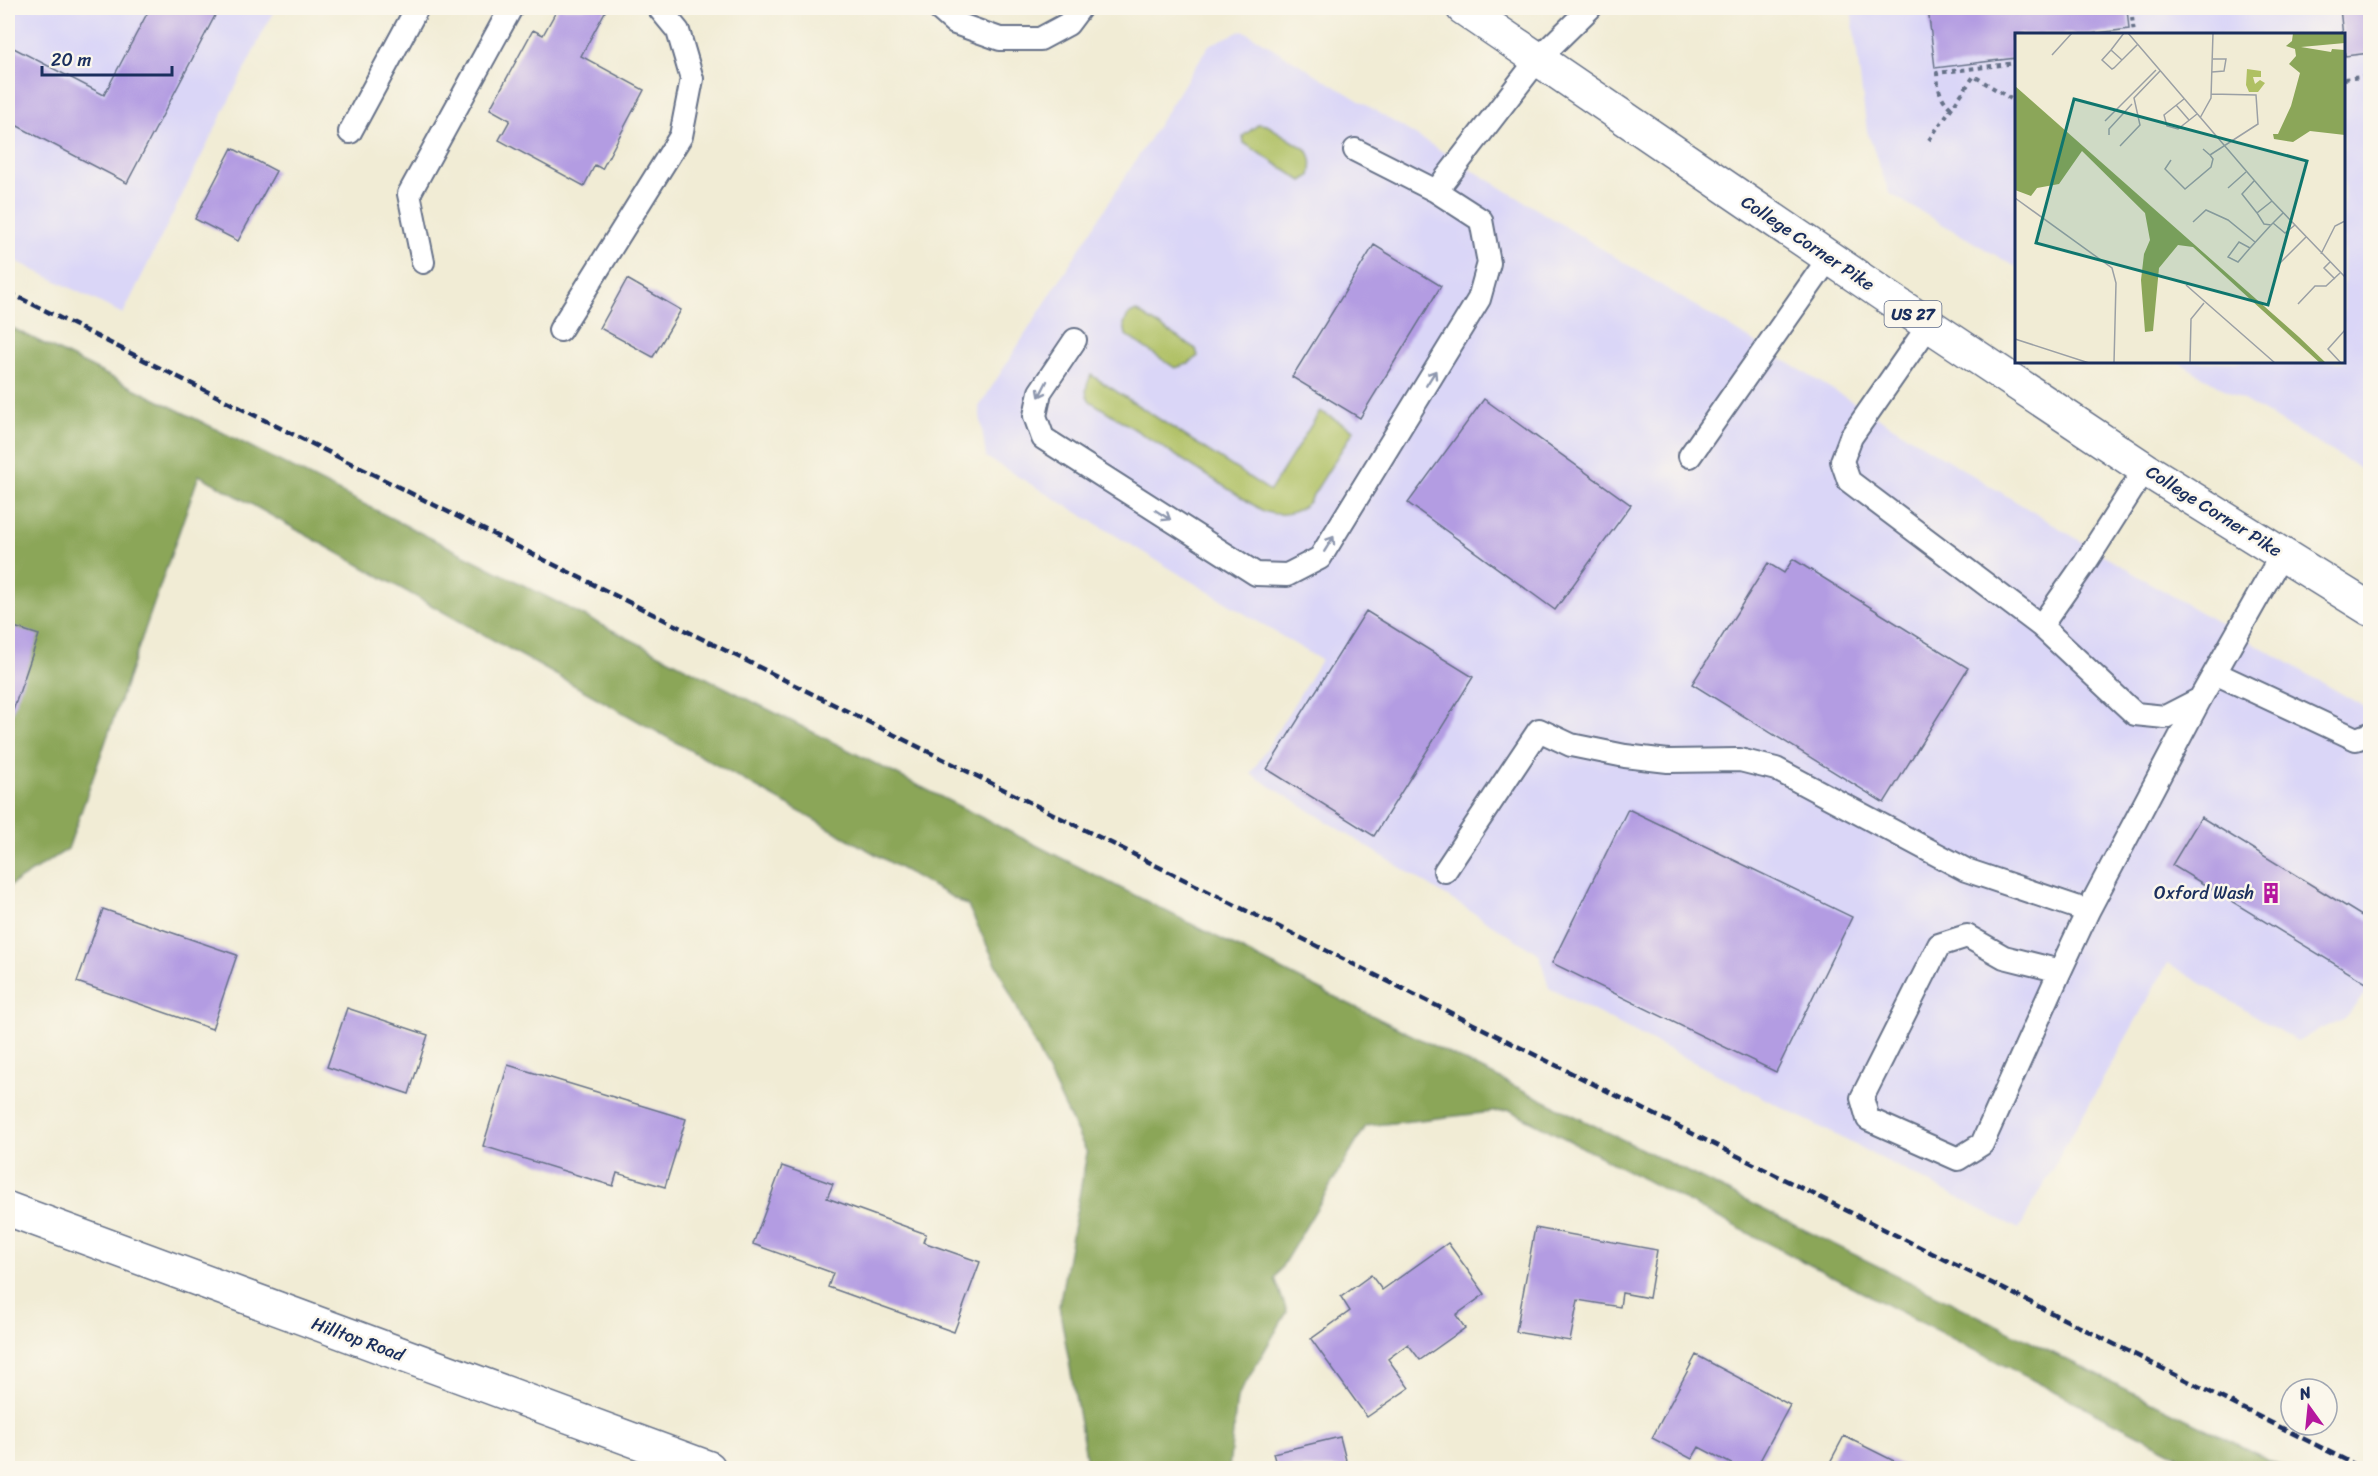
<svg xmlns="http://www.w3.org/2000/svg" width="2378" height="1476" font-family="Sriracha,sans-serif">
<rect width="100%" height="100%" fill="#fbf7ec"/>
<filter id="ink" filterUnits="userSpaceOnUse"><feTurbulence type="fractalNoise" baseFrequency=".0167" numOctaves="2"/><feDisplacementMap in="SourceGraphic" scale="12" xChannelSelector="R" yChannelSelector="G"/><feConvolveMatrix kernelMatrix="1 2 1 2 8 2 1 2 1" color-interpolation-filters="sRGB"/></filter>
<filter id="wash" filterUnits="userSpaceOnUse"><feTurbulence type="fractalNoise" baseFrequency=".008" numOctaves="4" result="noise"/><feDisplacementMap in="SourceGraphic" scale="24" xChannelSelector="R" yChannelSelector="G"/><feGaussianBlur stdDeviation="1.35" result="paint"/><feColorMatrix in="noise" values="0 0 0 0 0 0 0 0 0 0 0 0 0 0 0 0 0 1.4 0 .05"/><feComposite in="paint" operator="in"/></filter>
<g filter="url(#wash)">
<rect width="100%" height="100%" fill="#f1ecd5"/>
<!-- built -->
<path fill="#dad6f7" d="M8 8H275L123 314 8 257Z
M1851 8H2370V474L2178 362H2344V34H2016V267L1889 193 1867 131Z
M1243 30 2143 579 2370 710V988L2345 1018 2296 1041 2168 963 2019 1229 1549 988 1539 954 1251 774 1321 660 986 457 979 407 1209 45Z"/>
<!-- green -->
<path fill="#afc063" stroke="#657860" stroke-width="1.5" d="M1259 124 1267 125 1307 150C1313 159 1312 166 1310 176L1302 181 1244 143 1243 136Z
M1136 311 1196 349 1198 356 1188 364 1175 368 1126 335 1124 324 1128 315Z
M1091 375 1270 491 1320 411 1354 430 1308 503C1295 515 1280 517 1263 511L1090 401C1083 392 1087 385 1091 375Z"/>
<!-- forest -->
<path fill="#8ba659" stroke="#536a5c" stroke-width="1.5" d="M8 326 200 421 1345 1002 2285 1468H2203L1510 1110 1366 1126 1275 1278 1287 1312 1237 1398 1229 1468H1088L1059 1306 1087 1153 968 906 199 475 68 849 8 887Z"/>
<g id="blocks">
<!-- building -->
<path fill="#b39ce2" d="M150 8H219L127 183 8 121V45L104 95Z
M558 8H607L581 56 644 90 602 169 595 165 584 186 499 140 510 120 490 109 533 30 543 35Z
M1050 8H1065L1061 14Z
M1928 8H2127L2129 29 2090 34H2016V58L1935 68Z
M2340 8H2370V53L2345 56Z
M232 148 276 171 238 241 195 219Z
M1374 245 1441 286 1360 418 1292 377Z
M627 279 681 310 653 357 600 328Z
M1484 399 1631 505 1555 610 1408 503Z
M1793 559 1968 668 1884 803 1692 684 1768 563 1784 573Z
M1366 611 1473 677 1374 836 1267 769Z
M8 625 39 635 8 725Z
M1628 809 1852 917 1776 1072 1552 963Z
M2201 817 2370 921V976L2366 983 2172 865Z
M103 909 237 955 212 1029 77 982Z
M347 1008 428 1035 409 1094 327 1067Z
M508 1065 686 1119 665 1187 617 1173 613 1186 483 1146Z
M782 1166 833 1184 827 1198 926 1234 923 1242 980 1262 954 1332 828 1287 833 1273 753 1244Z
M1535 1228 1657 1250 1649 1298 1622 1293 1620 1307 1578 1300 1570 1341 1516 1332Z
M1448 1243 1485 1294 1456 1315 1465 1328 1420 1360 1408 1344 1388 1359 1409 1388 1367 1417 1311 1339 1350 1311 1341 1297 1371 1275 1382 1290Z
M1696 1355 1790 1405 1756 1468H1739L1699 1447 1692 1459 1652 1438Z
M1844 1436 1908 1468H1827Z
M1340 1437 1348 1468H1277L1273 1453Z"/>
</g>
</g>
<g filter="url(#ink)">
<use href="#blocks" fill-opacity="0" stroke="#667188" stroke-width="1.5"/>
<g fill="none" stroke-linecap="round" stroke-linejoin="round">
<defs>
<path id="lane" d="M938 8 955 23 1000 39H1040L1068 24 1080 8
M350 132 417 8
M1355 150 1436 191 1538 59 1590 8
M423 262 409 194 511 8
M1929 325 1851 437 1842 461 1849 481 2041 626
M560 330 681 136 692 79 678 31 659 8
M1075 340 1040 392 1035 416 1043 438 1256 574 1287 575 1320 558 1479 299 1489 263 1481 220 1436 191
M1690 456 1829 258
M2145 469 2085 563 2041 626 2135 714 2165 717 2200 699 2282 554
M2215 673 2356 739 2370 734
M1445 871 1539 730 1571 745 1625 756 1668 761 1740 760 1776 769 1966 870 2088 911
M2060 971 1982 1144 1958 1159 1868 1119 1862 1098 1939 945 1967 936 2004 957 2060 971 2088 911 2200 699"/>
<path id="street" d="M8 1209 709 1468"/>
<path id="highway" d="M1463 8 1884 295 2145 469 2370 609"/>
</defs>
<!-- lane casing -->
<use href="#lane" stroke="#667188" stroke-width="26"/>
<!-- street casing -->
<use href="#street" stroke="#667188" stroke-width="36"/>
<!-- highway casing -->
<use href="#highway" stroke="#667188" stroke-width="36"/>
<!-- path -->
<path stroke="#667188" stroke-width="4" stroke-dasharray="4.5 4.5" stroke-linecap="butt" d="M2131 8 2134 34
M2344 79 2370 76
M1951 108C1939 97 1938 88 1937 73L2016 63
M1929 140 1974 76 2016 102"/>
<!-- lane -->
<use href="#lane" stroke="#fff" stroke-width="22"/>
<!-- street -->
<use href="#street" stroke="#fff" stroke-width="33"/>
<!-- highway -->
<use href="#highway" stroke="#fff" stroke-width="33"/>
<!-- rail -->
<path stroke="#1b2f5e" stroke-width="4.5" stroke-dasharray="9 4.5" stroke-linecap="butt" d="M8 292 2362 1468"/>
</g>
<!-- one-way arrows -->
<defs><path id="oneway-shaft" d="M-6 0H5M1.5-3L5.5 0L1.5 3" fill="none" stroke-width="1.6" stroke-linecap="round" stroke-linejoin="round" transform="scale(1.5)"/></defs>
<g stroke="#8d97ae">
<use href="#oneway-shaft" transform="translate(1431 378) rotate(-58)"/>
<use href="#oneway-shaft" transform="translate(1043 389) rotate(117)"/>
<use href="#oneway-shaft" transform="translate(1163 515) rotate(32)"/>
<use href="#oneway-shaft" transform="translate(1329 544) rotate(-58)"/>
</g>
</g>
<!-- icons -->
<defs>
<symbol id="building-bare" viewBox="-9 -9 18 18"><path d="M-4-6H4V6H1V3H-1V6H-4ZM-2.5-4.3h1.7v1.8h-1.7ZM.8-4.3h1.7v1.8H.8ZM-2.5-1h1.7V.8h-1.7ZM.8-1h1.7V.8H.8Z" fill="#b5179e" stroke="#fbf7ec" stroke-width="2.5" paint-order="stroke"/></symbol>
</defs>
<g fill-rule="evenodd">
<use href="#building-bare" x="2256" y="878" width="30" height="30"/>
</g>
<g text-anchor="middle" stroke-width="5" stroke-linejoin="round" paint-order="stroke">
<!-- shield labels -->
<rect fill="#fbf7ec" stroke="#5e6b89" stroke-width="1.5" x="1884.5" y="301" width="57" height="26" rx="4.5"/>
<g font-size="16" font-weight="bold" fill="#1b2f5e">
<text x="1913" y="320">US 27</text>
</g>
<!-- street labels -->
<g font-size="18" fill="#1b2f5e" stroke="#fbf7ec">
<text transform="translate(1808 243) rotate(34)" y="6">College Corner Pike</text>
<text transform="translate(2214 511) rotate(32)" y="6">College Corner Pike</text>
<text transform="translate(358 1339) rotate(20)" y="6">Hilltop Road</text>
</g>
<!-- poi labels -->
<g font-size="18" fill="#1b2f5e" stroke="#fbf7ec" text-anchor="end">
<text x="2254" y="899">Oxford Wash</text>
</g>
</g>
<!-- overview -->
<g transform="translate(2015 33)">
<rect width="330" height="330" fill="#f1ecd5"/>
<path d="M232 36 246 38V44H238L240 51 245 47 250 50 243 59H234L231 52Z" fill="#afc063"/>
<path d="M278 0H330V10L286 14 316 19 317 16 330 17V102L295 98 278 109 259 106 258 101H263L276 73 285 40 274 31 281 23 280 16 271 13 277 8ZM0 53 284 304 311 330H305L178 214 163 212 144 235 138 298 130 299 126 247 129 221 135 207 130 180 67 118 44 151 22 155 16 163 0 157Z" fill="#8ba659"/>
<path fill="none" stroke="#9ba0a5" stroke-width="1.5" d="M113 0 257 168 330 244M96 17 109 0M37 22 57 0M107 27 96 17 87 27 97 36 99 35 123 11M197 39 209 38 211 26H198M169 66 149 82 152 93 163 96 182 81M161 72 174 87M185 85 196 65 198 0M90 88 141 37M94 102V96L117 71M105 113 125 92 119 65 145 38M188 116 195 122 243 91 241 62 196 61M156 127 150 136 170 156 196 134 198 126 195 122M239 148 227 161 242 180M213 155 231 139M0 165 97 235 101 250 99 330M257 168 242 180 249 191 256 192 268 180M178 189 191 177 213 187 240 209M258 190 270 200 280 192M235 215 223 229 213 224 224 209 235 215 256 192M306 221 320 193 330 188M315 229 309 235 320 246M264 231 291 204M171 252 260 330M283 271 300 253H311L325 240M0 306 74 330M175 330 176 286 189 270M326 330 313 316 330 297"/>
<path fill="#0f766e" fill-opacity="0.15" stroke="#0f766e" stroke-width="3" d="M59 66 292 128 253 272 21 210Z"/>
<rect width="330" height="330" fill="none" stroke="#1b2f5e" stroke-width="3"/>
</g>
<!-- margin -->
<rect width="2378" height="1476" fill="none" stroke="#fbf7ec" stroke-width="30"/>
<!-- north arrow -->
<g transform="translate(2309 1407) rotate(345)"><circle r="28" fill="#fbf7ec" stroke="#a1a7b3" stroke-width="1.5"/>
<path d="M0-4.5L10 22L0 15L-10 22Z" fill="#b5179e"/>
<text y="-9" font-size="16" font-weight="bold" text-anchor="middle" fill="#1b2f5e">N</text>
</g>
<!-- scale -->
<path d="M42 66v9h130v-9" fill="none" stroke="#1b2f5e" stroke-width="3"/>
<text x="51" y="66" font-size="18" fill="#1b2f5e" stroke="#fbf7ec" stroke-width="4.5" paint-order="stroke">20 m</text>
</svg>
